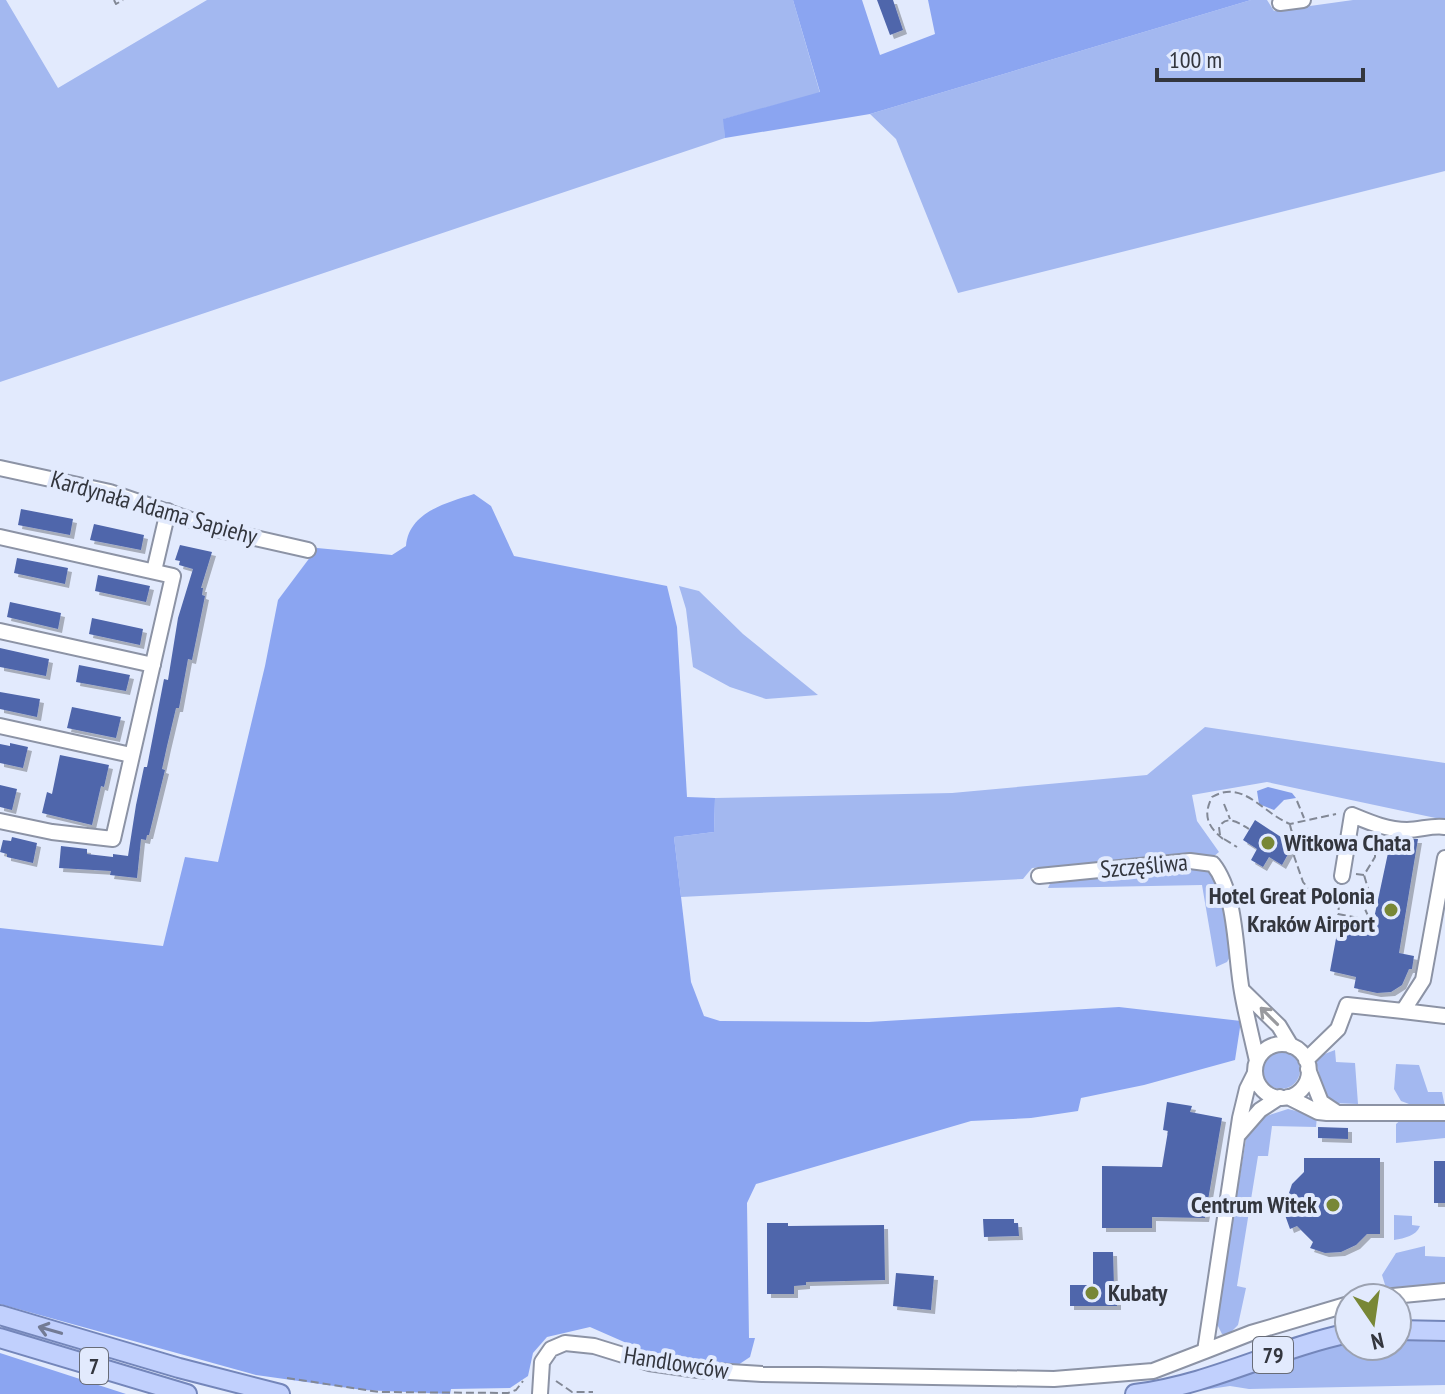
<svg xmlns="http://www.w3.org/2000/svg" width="1445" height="1394" font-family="'PT Sans Narrow',sans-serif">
<defs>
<filter id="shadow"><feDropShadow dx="4" dy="4" stdDeviation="0" flood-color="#0004"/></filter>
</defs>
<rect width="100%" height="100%" fill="#e2eafd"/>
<!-- green -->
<path fill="#a3b8f0" d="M0 0H6L58 88 207 0H793L820 93 724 119 725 138 0 382Z
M1251 0H1267L1274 11 1353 0H1445V171L958 293 896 139 870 114Z
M679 586 699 591 743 634 818 695 766 699 730 687 693 667 686 609Z
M1205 727 1445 763V820L1267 782 1192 795 1197 821 1219 852 1213 857 1169 856 1115 862 1200 866 1217 876 1232 953 1227 962 1216 967 1202 885 1048 888 1058 866 1032 868 1023 879 681 897 674 837 714 832 715 798 952 793 1147 775Z
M1335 1050 1336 1062 1355 1063 1358 1104 1333 1103 1326 1098 1316 1062 1322 1055Z
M1262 1070a19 19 0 1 1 38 0a19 19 0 1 1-38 0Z
M1396 1064 1419 1065 1428 1092H1442L1445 1107H1417L1401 1101 1394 1089Z
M1288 1109 1317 1116 1316 1127 1272 1126 1268 1156H1258L1237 1286 1246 1288 1238 1325 1228 1335 1222 1334 1216 1322 1247 1133 1260 1118Z
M1402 1119H1445V1138L1396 1143V1124Z
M1394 1215 1412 1216V1225L1420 1226C1416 1236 1405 1238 1394 1240Z
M1425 1246V1256L1445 1257V1283L1386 1288 1382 1275 1396 1253Z
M1397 1340 1445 1342V1385L1249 1389 1230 1386 1203 1390 1297 1355 1349 1342V1346H1397Z"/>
<!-- forest -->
<path fill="#8ba5f1" d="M793 0H862L880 55 935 34 928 0H1251L870 114 725 138 723 119 820 92Z
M474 494 491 506 514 556 667 586 677 627 687 797 715 798 714 832 674 837 691 982 704 1016 720 1021 869 1022 1119 1007 1241 1021 1235 1060 1144 1085 1081 1098 1078 1111 1031 1118 971 1121 756 1184 747 1203 749 1338H755L750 1357 738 1365 647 1352 590 1327 547 1337 533 1353 528 1376 510 1388 451 1389 450 1394 363 1390 256 1375 0 1304V928L163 946 185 857 218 862 265 666 278 600 317 548 392 555 406 546C409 512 446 503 474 494Z
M0 1353 126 1394H0Z"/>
<!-- water -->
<path fill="#849ee9" d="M1268 787 1292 793 1296 798 1284 800 1274 810 1259 804 1257 791Z"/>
<!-- building -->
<path fill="#4f66ab" filter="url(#shadow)" d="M877 0H893L903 30 890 35Z
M21 509 73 519 70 535 18 525Z
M94 524 144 535 141 550 90 540Z
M180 545 212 552 201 588H203L202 595 205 596 192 660 188 659 179 708H176L167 746 162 769 165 770 149 835H147L146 840 141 839 137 878 110 875 111 871 59 868 61 846 87 849V854L113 857V854L128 856 136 805 144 767H147L164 679 168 680 178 618 193 569 179 565 180 561 175 560Z
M17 558 68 568 65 584 14 573Z
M98 575 150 586 146 602 95 591Z
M10 602 61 613 58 629 7 617Z
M92 618 143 629 140 645 89 634Z
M0 648 49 659 46 676 0 667Z
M79 665 130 675 126 691 76 682Z
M0 692 40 699 37 717 0 709Z
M72 707 121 717 116 738 67 728Z
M10 743 28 747 23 768 0 763V744L10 746Z
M60 755 109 765 104 787 101 786 92 825 42 813 47 792 52 794Z
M0 785 17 789 12 810 0 807Z
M1255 820 1293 845 1282 865 1269 857 1263 867 1251 860 1257 849 1243 840Z
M12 837 37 843 33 863 7 857V854L0 852 3 840 11 841Z
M1391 839H1418L1399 953 1414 956 1412 969H1409L1402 985 1391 992 1377 993 1354 988 1356 977 1330 971 1340 917 1373 923Z
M1167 1102 1192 1106 1190 1112 1222 1118 1205 1218 1152 1217V1228H1102V1166L1162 1167 1168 1131 1163 1130Z
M1318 1127 1348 1128V1139L1318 1138Z
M1304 1158H1380V1234H1367L1356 1245 1341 1252 1325 1253 1310 1248 1313 1242 1297 1226 1290 1229 1285 1215 1286 1202 1292 1184 1304 1172Z
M1434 1161H1445V1203H1434Z
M983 1219H1014V1223H1018L1019 1236 984 1237Z
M767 1223H788V1226L884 1225 885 1280 806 1282V1285L794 1286V1294H767Z
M1093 1252H1113L1114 1287 1128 1288V1299H1117V1306H1070V1285H1093Z
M896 1273 934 1276 931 1310 893 1306Z"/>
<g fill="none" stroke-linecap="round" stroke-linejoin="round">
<defs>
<path id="minor" d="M1280 3 1303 0
M0 468 110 492 220 530 308 550
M0 537 173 576 113 839 52 832 0 821
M154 571 168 511
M0 631 153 665
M0 726 131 755
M1039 876 1190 861 1213 864C1237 894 1235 954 1242 992 1246 1015 1252 1038 1257 1061
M1342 876 1352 815C1369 822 1387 830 1407 830 1421 830 1431 825 1445 827
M1242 990 1279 1026 1291 1046
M1403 1011 1445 1016
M1255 1071a27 27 0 1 1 54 0a27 27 0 1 1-54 0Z
M1306 1060 1338 1029 1347 1005 1403 1011 1423 980 1445 858
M1308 1069 1321 1102 1336 1112
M1288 1097 1318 1112 1327 1113H1445
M1239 1134 1260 1110 1280 1097
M1372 1298 1445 1291
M1205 1351 1251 1333 1349 1304
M540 1394 542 1362 551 1349 565 1343 594 1346 649 1363 698 1370 762 1374 1054 1379 1153 1371 1205 1351 1240 1118 1247 1089 1255 1073"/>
<path id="major" d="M0 1315 179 1368 280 1394
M1397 1330 1445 1331
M0 1338 187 1394
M1135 1394C1213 1384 1274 1349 1349 1333"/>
</defs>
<!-- minor casing -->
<use href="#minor" stroke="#8c93a5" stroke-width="18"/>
<!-- major casing -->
<use href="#major" stroke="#7486ba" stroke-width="22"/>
<!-- path -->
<path stroke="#828895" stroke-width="2" stroke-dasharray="8 4" stroke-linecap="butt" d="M114 0 116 4 123 0
M1297 801 1304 818
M1224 804 1230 819
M1290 825C1293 839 1299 847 1315 847
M1220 835 1219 827C1227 814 1239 823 1249 829
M1223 839C1207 826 1203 815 1212 797 1243 779 1261 812 1290 824L1336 814
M1224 839 1237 847
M1301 845 1294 856 1303 882 1311 892
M1356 874 1364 875 1375 857V841
M1341 890 1338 914 1370 920 1364 907 1369 892 1364 875
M287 1378 379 1392 508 1393 516 1390 523 1381
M556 1381 572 1392H593"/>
<!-- minor -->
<use href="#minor" stroke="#fff" stroke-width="14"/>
<!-- major -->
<use href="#major" stroke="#c1d0fd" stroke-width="18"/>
</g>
<!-- one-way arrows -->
<defs><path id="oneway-shaft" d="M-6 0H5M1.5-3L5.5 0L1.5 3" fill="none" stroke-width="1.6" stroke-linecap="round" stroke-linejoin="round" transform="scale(2)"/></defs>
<use stroke="#999a9e" href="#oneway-shaft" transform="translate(1269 1016) rotate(-135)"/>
<use stroke="#737b94" href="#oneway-shaft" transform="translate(50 1330) rotate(-164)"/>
<!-- markers -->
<g fill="#788736" stroke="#e2eafd" stroke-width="3">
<circle cx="1268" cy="843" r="8"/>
<circle cx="1391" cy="910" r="8"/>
<circle cx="1333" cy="1205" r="8"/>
<circle cx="1092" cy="1293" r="8"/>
</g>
<g text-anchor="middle" stroke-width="8" stroke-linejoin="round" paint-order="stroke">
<!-- shield labels -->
<g fill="#e2eafd" stroke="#686c77" stroke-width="2">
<rect x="1253" y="1337" width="40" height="36" rx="6"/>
<rect x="80" y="1348" width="28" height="36" rx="6"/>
</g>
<g font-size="22" font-weight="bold" fill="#33363e">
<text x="1273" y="1363">79</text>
<text x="94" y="1374">7</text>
</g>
<!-- street labels -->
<g font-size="24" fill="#33363e" stroke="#e2eafd">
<text transform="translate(154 508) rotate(16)" y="8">Kardynała Adama Sapiehy</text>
<text transform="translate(1144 866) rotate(-5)" y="8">Szczęśliwa</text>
<text transform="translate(676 1363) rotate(9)" y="8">Handlowców</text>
</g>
<!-- poi labels -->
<g font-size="24" font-weight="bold" fill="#33363e" stroke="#e2eafd" text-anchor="start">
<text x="1284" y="851">Witkowa Chata</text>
<text x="1375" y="904" text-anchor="end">Hotel Great Polonia<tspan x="1375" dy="28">Kraków Airport</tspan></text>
<text x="1317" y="1213" text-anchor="end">Centrum Witek</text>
<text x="1108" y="1301">Kubaty</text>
</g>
</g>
<!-- north arrow -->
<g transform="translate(1373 1322) rotate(167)"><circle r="38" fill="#e2eafd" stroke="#9ca2b1" stroke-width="2"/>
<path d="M0-6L14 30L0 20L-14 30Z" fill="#788736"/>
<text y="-12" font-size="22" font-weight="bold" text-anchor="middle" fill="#33363e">N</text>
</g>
<!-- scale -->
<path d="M1157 68v12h206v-12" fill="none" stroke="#33363e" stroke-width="4"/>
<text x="1169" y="68" font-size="24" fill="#33363e" stroke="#e2eafd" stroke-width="6" paint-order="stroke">100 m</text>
</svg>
